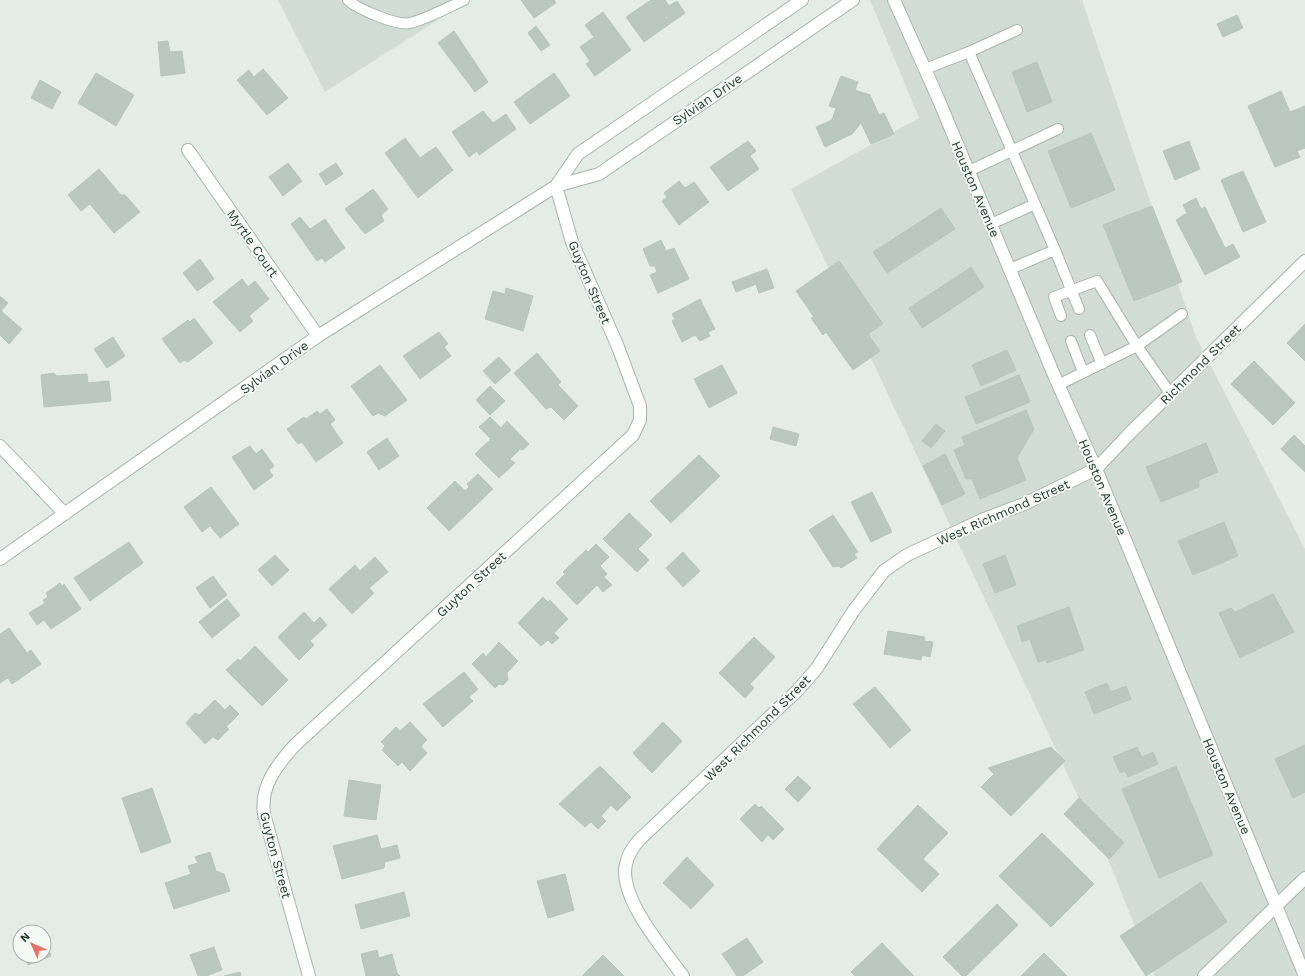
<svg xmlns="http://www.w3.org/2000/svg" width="1305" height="976" font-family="'Work Sans',sans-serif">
<rect width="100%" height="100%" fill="#e4ece7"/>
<!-- built -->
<path fill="#d2dcd6" d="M278 0H469L325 92Z
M870 0H1082L1196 337 1305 549V976H1155L1110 864 791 189 919 118Z"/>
<!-- building -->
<path fill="#b9c7c0" stroke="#b7c6bd" d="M521 0H554L556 3 534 18Z
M651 0H665L669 6 677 1 685 13 644 42 626 17Z
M603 12 631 50 595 76 586 64 590 61 580 47 594 37 585 25Z
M1237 15 1243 28 1223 37 1217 24Z
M536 26 550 45 541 51 528 33Z
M454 31 488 82 475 92 438 43Z
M168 41 170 52 182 51 185 73 161 76 158 42Z
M1037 62 1052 102 1027 112 1012 72Z
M263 69 288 98 267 115 237 80 249 70 254 77Z
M96 73 134 95 116 126 78 103Z
M554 73 570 96 530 124 514 102Z
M841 76 858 82 855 90 870 95 879 115 884 113 894 134 871 144 861 123 852 134 825 147 816 127 832 120 836 108 829 106Z
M40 80 61 92 52 109 31 98Z
M1281 91 1290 112 1305 106V148L1297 151 1300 157 1275 167 1248 106Z
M483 111 493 123 506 114 516 129 479 155 477 151 469 157 452 132Z
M1091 133 1115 190 1071 208 1048 151Z
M405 138 420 158 436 147 453 170 418 198 385 153Z
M748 141 756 151 750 156 759 169 728 191 710 167Z
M1189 141 1200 169 1175 180 1163 151Z
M288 163 302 181 283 196 269 177Z
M336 163 343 174 326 185 319 174Z
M99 169 121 195H125L140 212 114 233 90 204 81 211 68 195Z
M1243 171 1266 222 1243 232 1221 180Z
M679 181 685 188 694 182 709 202 679 225 662 201 667 197 664 193Z
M373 189 388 209 381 215 384 221 365 234 345 209Z
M1196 198 1201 209 1205 207 1225 248 1233 244 1240 257 1205 275 1176 220 1187 213 1183 205Z
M1152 206 1182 282 1134 301 1103 225Z
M941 208 955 229 887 273 873 252Z
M300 217 310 229 325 219 345 248 325 262 322 258 317 261 291 224Z
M661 240 666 251 674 248 689 279 658 293 650 275 657 272 655 266H650L643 249Z
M200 259 214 279 197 291 183 273Z
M839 261 883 324 868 334 880 351 853 370 826 332 823 335 811 318 814 317 796 291Z
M971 267 984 287 922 328 909 308Z
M767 269 774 288 759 293 756 284 736 292 732 282Z
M242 279 248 287 255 281 269 299 249 316 253 321 240 332 213 302Z
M506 288 533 296 523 331 485 319 493 291 505 294Z
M0 296 8 303 1 311 22 329 9 344 0 335Z
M700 299 715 329 708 332 710 336 700 341 695 335 682 342 672 321 675 319 672 314Z
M194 318 213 343 188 362 184 360 180 363 162 339 188 320 190 322Z
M1305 324V361L1287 343Z
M439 332 448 344 444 347 451 356 420 379 403 356Z
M113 337 125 356 107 368 94 349Z
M1007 350 1016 370 981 386 972 365Z
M537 353 561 382 558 385 578 406 564 420 551 407 546 409 514 373Z
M499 357 511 370 495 384 483 371Z
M1254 361 1295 403 1273 425 1231 384Z
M380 365 407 400 385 416 378 413 373 416 351 386Z
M722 365 737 393 709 408 694 379Z
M54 373 57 376 87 374 88 383 109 381 111 401 44 407 41 375Z
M1019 375 1030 402 976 424 965 397Z
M490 386 505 401 490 415 476 400Z
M327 409 335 420 330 424 343 443 316 462 302 442 298 444 287 429 304 417 306 419 317 411 320 414Z
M1026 410 1034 429 1017 458 1026 480 980 499 972 479H966L954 450 965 445 962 437Z
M490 417 501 428 507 421 529 444 523 450 520 449 510 459 515 463 499 478 475 454 491 439 479 427Z
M936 424 945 431 931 448 922 441Z
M773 427 799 434 796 446 770 439Z
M1294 435 1305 446V472L1281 449Z
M387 438 399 456 379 470 367 452Z
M1206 443 1218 472 1199 480V487L1161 502 1146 467Z
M250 446 256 454 262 449 274 466 269 470 273 476 254 490 232 457Z
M945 454 965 494 942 505 923 466Z
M699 455 720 476 671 523 650 501Z
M478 474 493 489 449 531 427 508 455 481 465 491 469 487 467 484Z
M211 487 239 524 220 538 210 526 202 532 184 507Z
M872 492 892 532 871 542 851 502Z
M629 513 652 535 638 549 649 560 637 572 603 539Z
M833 515 858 552 854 554 857 558 841 568 839 566 833 567 809 530Z
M1224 522 1238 556 1193 575 1178 541Z
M129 542 143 563 90 601 74 578Z
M596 544 609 557 600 566 607 574 604 577 612 585 603 592 597 585 577 605 556 583 565 574 563 572 586 550 588 552Z
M683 552 700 571 683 587 666 568Z
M275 555 289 570 272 586 258 570Z
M1005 555 1016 585 995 593 983 564Z
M375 557 388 572 369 588 374 593 352 614 329 589 355 565 360 571Z
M213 576 227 595 210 608 196 588Z
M60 583 62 586 64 584 81 609 51 629 44 620 37 625 29 613 45 603 43 600 48 597 46 593Z
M1273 594 1294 632 1240 658 1219 613 1231 608 1235 612Z
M543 597 548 602 550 600 568 619 554 633 559 638 552 644 548 640 541 646 518 623Z
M227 599 240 615 212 638 199 622Z
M1069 607 1084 650 1047 663 1046 660 1038 662 1030 639 1022 642 1017 626Z
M304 612 314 623 320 617 327 625 310 641 314 645 299 660 278 637Z
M9 628 27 653 31 650 41 664 12 684 8 678 0 683V634Z
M888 631 925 637 924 641 933 642 930 657 922 655 921 660 884 654Z
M754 637 775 657 750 684 754 688 745 698 719 673Z
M499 642 518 661 507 673 508 680 503 685 499 684 495 688 472 664 483 653 486 657Z
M255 646 288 680 262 706 226 670 238 659 240 661Z
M464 672 478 689 469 697 473 701 443 727 423 704Z
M1107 683 1111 692 1126 686 1131 699 1094 714 1085 692Z
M875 687 911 730 890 748 853 704Z
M215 700 225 710 230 705 239 714 226 727 229 729 218 740 213 737 205 744 186 723 195 713 199 715Z
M410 722 427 740 421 746 427 753 410 771 402 762 398 766 382 750 385 746 381 742 396 727 400 731Z
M663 722 682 741 652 773 633 753Z
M1305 745V792L1293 798 1275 759Z
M1051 747 1065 761 1011 816 981 787 994 774 988 768Z
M1137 747 1142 757 1153 752 1158 764 1128 777 1125 771 1120 773 1113 757Z
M600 766 631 797 617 811 611 805 601 816 606 821 598 829 591 822 585 827 559 804Z
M1176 766 1213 855 1159 878 1122 789Z
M798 776 811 788 798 802 785 789Z
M349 780 381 785 376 820 344 816Z
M152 788 171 842 141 853 122 798Z
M1079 798 1124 843 1109 859 1064 814Z
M755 804 759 808 761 806 784 829 773 840 768 835 762 842 740 819Z
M918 805 948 833 923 859 939 874 922 892 877 849Z
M1042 833 1094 884 1051 927 999 876Z
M377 835 381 849 397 845 400 858 385 862 384 868 342 879 333 846Z
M210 852 216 871 224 874 230 891 174 909 165 883 191 874 188 866 198 863 195 857Z
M687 857 714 885 691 909 663 883Z
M565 874 574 910 548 918 537 881Z
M1201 882 1227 922 1146 976 1120 936Z
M404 892 410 916 361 929 355 905Z
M997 904 1018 925 966 976H962L943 957Z
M747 938 763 962 743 976H737L722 954Z
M44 940 51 956 28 965 24 956H44Z
M882 943 914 976H855L851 972Z
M214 947 222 970 206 976H198L190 955Z
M377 950 379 958 392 954 397 973 400 976H366L361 954Z
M1044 953 1067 976H1021Z
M603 955 624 976H582Z
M240 972 241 976H224Z"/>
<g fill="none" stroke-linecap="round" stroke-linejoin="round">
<defs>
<path id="service" d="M348 0C357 9 397 26 410 23 426 19 449 7 464 0
M969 52 1017 30
M925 69 969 52 1055 250
M969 171 1058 129
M991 224 1035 204
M1010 269 1055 250 1079 309
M1061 316 1054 297 1097 281 1137 346 1182 314
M1090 335 1102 364
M1071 341 1083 372
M1058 385 1137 346 1170 393"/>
<path id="minor" d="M188 150 318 336
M556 186 578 154 802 0
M0 446 65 514
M0 559 318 336 556 186 599 174 853 0
M309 976 264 814C260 786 277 765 295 745L633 435 640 420V406L618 347 572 242 556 186
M683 976C664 950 618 897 626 864 628 854 633 847 639 840L798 690 817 668 854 610 884 571 907 555 984 519 1024 504 1096 469 1128 435 1305 261
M1204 976 1305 878"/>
<path id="tertiary" d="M894 0 937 96 1054 375 1096 469 1305 976"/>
</defs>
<!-- service casing -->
<use href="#service" stroke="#a7b4ad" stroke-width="12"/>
<!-- minor casing -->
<use href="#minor" stroke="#a7b4ad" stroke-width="14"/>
<!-- tertiary casing -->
<use href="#tertiary" stroke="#a7b4ad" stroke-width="14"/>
<!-- service -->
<use href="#service" stroke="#fff" stroke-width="10"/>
<!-- minor -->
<use href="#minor" stroke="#fff" stroke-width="12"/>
<!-- tertiary -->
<use href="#tertiary" stroke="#fff" stroke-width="12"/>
</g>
<g text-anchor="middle" stroke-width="4" stroke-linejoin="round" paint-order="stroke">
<!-- street labels -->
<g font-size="13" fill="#243d32" stroke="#f4f9f6">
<text transform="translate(707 99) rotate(-34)" y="5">Sylvian Drive</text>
<text transform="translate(976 189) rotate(67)" y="5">Houston Avenue</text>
<text transform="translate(253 243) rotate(55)" y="5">Myrtle Court</text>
<text transform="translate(590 282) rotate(67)" y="5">Guyton Street</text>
<text transform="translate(1200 364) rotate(-45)" y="5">Richmond Street</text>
<text transform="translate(274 367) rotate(-36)" y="5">Sylvian Drive</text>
<text transform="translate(1103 487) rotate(67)" y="5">Houston Avenue</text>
<text transform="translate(1003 512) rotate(-24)" y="5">West Richmond Street</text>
<text transform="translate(471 584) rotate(-43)" y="5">Guyton Street</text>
<text transform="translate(757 728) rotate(-45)" y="5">West Richmond Street</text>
<text transform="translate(1227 786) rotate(67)" y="5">Houston Avenue</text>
<text transform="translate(276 855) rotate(75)" y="5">Guyton Street</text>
</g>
</g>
<!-- north arrow -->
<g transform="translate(32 944) rotate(315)"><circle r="19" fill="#f4f9f6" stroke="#a1aea8"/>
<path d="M0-3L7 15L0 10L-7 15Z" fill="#e97065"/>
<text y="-6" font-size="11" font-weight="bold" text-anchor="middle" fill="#243d32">N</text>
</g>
</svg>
